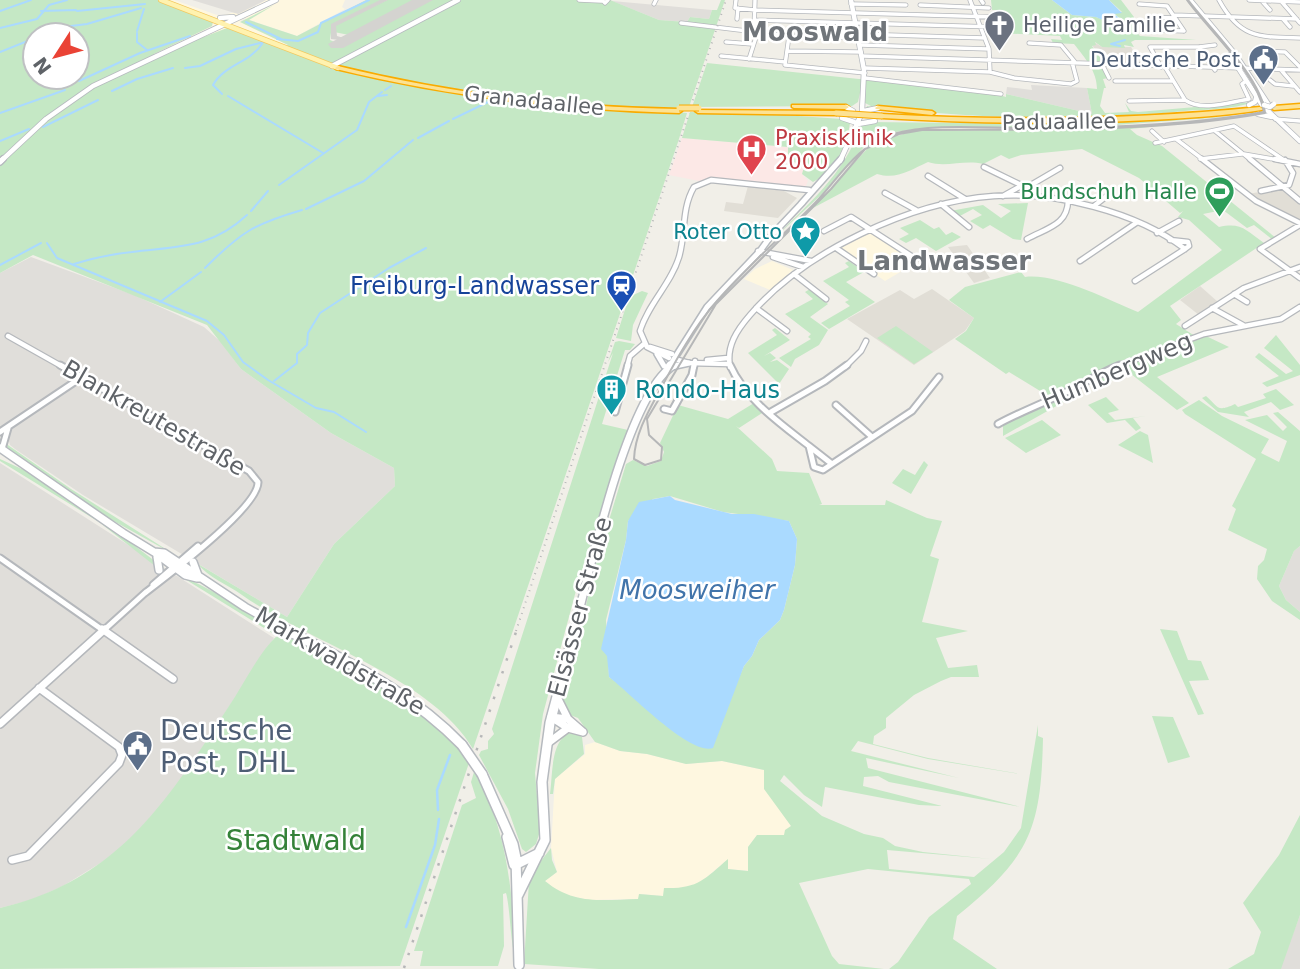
<svg xmlns="http://www.w3.org/2000/svg" width="1300" height="969" font-family="'DejaVu Sans',sans-serif">
<rect width="100%" height="100%" fill="#f1efe8"/>
<!-- commercial -->
<path fill="#fef7e0" d="M159 0H174L220 16 254 7 266 0H345L342 7 345 9 297 36 244 18 240 21 289 45 283 48 157 56 153 54 212 26 186 10Z
M872 232 876 233 919 261 885 281 839 249Z
M772 261 793 270 770 290 744 279 755 269Z
M595 742 620 751 647 754 686 764 722 761 764 770 766 790 791 826 784 835H757L748 847 749 871 728 869 727 860 700 883 684 889 665 888 663 896 640 894 638 899 589 900 561 894 545 881 557 872 551 848 555 779 585 754V745Z"/>
<!-- industrial -->
<path fill="#e0deda" d="M192 0H266L238 14Z
M612 1 712 10 709 19 690 17 687 22 659 20Z
M1031 85 1087 88 1092 114 1006 94 1007 87 1032 90Z
M31 257 134 295 204 327 221 342 241 369 331 433 394 468 395 486 334 544 287 617 83 495 15 449 10 445 8 438 0 434V273Z
M0 463 274 638 173 792 129 841 107 859 63 886 32 900 0 908Z
M1300 546V612L1286 600 1279 586 1294 551Z
M1300 915V969H1281V965Z"/>
<!-- education -->
<path fill="#e1ded6" d="M1094 42 1102 47H1131L1141 64 1104 63 1092 45Z
M748 186 784 191 797 198 778 218 724 211 726 202 743 204Z
M1281 188 1300 203V222L1248 194Z
M967 245 990 278 974 283 948 247Z
M1200 286 1218 302 1199 315 1180 300Z
M932 289 974 318 965 331 914 365 847 319 900 290 914 299Z"/>
<!-- medical -->
<path fill="#fce8e6" d="M682 138 788 147 790 153 804 167 802 174 808 181 805 188 712 179 699 181 669 175Z"/>
<!-- green -->
<path fill="#c5e8c5" fill-rule="evenodd" d="M0 0H159L213 22 212 26 154 54 157 55 227 28 284 47 288 45 240 22 274 5 249 20 297 36 366 0H384L332 25 330 40 341 45 431 0H610L659 20 687 22 690 17 709 19 712 10H717L721 0H725L689 107H680L679 112 687 113 678 142 473 749C431 677 309 643 242 595 228 585 208 577 198 564L287 617 334 544 395 486 394 468 331 433 241 369 207 325 33 255 0 273ZM35 35H77V77H35Z
M387 0H418L349 35 334 32 335 25Z
M991 0H1052L1072 15 1096 17 1109 22 1120 19 1114 13 1122 12 1109 0H1121L1134 17 1132 27 1140 36 1196 40H1135L1131 42 1134 47 1124 45 1125 48 1102 47 1095 42 1096 45 1092 46 1104 63H1100L1108 78 1103 79 1106 88H1104L1100 106 1105 113 1129 112 1125 103 1131 111 1138 112 1253 102C1233 110 1205 109 1184 111 1074 122 983 119 873 107V108L866 109 867 106 873 107 865 103 866 80 869 79 986 91 1006 97V94L1092 114 1087 88 1097 89C1097 71 1085 58 1074 44L1053 43 1051 39 1062 40 1060 36 999 33 1000 10H992Z
M707 63 859 79H863L858 102 852 106 692 107Z
M690 112 770 114 842 119 850 123C847 146 835 171 813 182L802 174 804 167 788 159V147L682 138Z
M1237 116 1088 127 922 128 896 132 864 147 821 195 770 242C805 207 846 173 861 125L866 122 1079 124Z
M1219 120 1130 129 1137 135 1162 146 1276 238 1273 240 1254 225 1247 228 1223 210 1203 214 1219 227C1241 222 1246 230 1264 243L1170 306 1181 320 1176 324 1195 336 1088 377 1050 397 1009 372 1006 374 955 339 966 331 974 318 949 300 965 287 1021 272 1025 277C1057 273 1108 300 1138 312L1222 250 1189 220 1178 217 1183 211 1180 213 1139 178 1082 149 1021 155 1009 159 1001 155 983 164C965 159 946 168 928 162 910 170 897 180 877 174L813 208 867 149 884 140 913 131 1089 129Z
M1028 203 1021 240 1013 239 990 225 983 229 970 221 982 215 973 209 958 217 950 211 983 205 1001 218 1011 211 998 204Z
M920 220 934 229 939 227 946 235 952 232 961 237 936 251 916 238 906 243 899 239 909 234 900 228Z
M849 261 864 272 846 282 875 302 829 329 821 323 850 306 845 302 849 300 823 281 849 267 845 263Z
M810 289 823 296 822 300 828 304 810 317 828 330 819 345 795 359 791 367 779 358 811 339 808 337 811 334 785 314 813 299 805 292Z
M642 291 648 293 633 325 631 341 616 338 628 300 631 296Z
M896 326 933 352 914 364 877 338Z
M775 328 790 340 764 356 770 353 776 358 770 362 777 360 789 369 779 384 748 353 777 335 772 330Z
M1276 335 1300 365V375L1267 387 1262 383 1279 376 1255 357 1259 353 1286 374 1293 371 1264 348Z
M1206 336 1229 347 1157 377 1189 403 1177 410 1131 374 1095 386 1087 380Z
M619 341 635 344 630 350H625L602 424 628 430 578 583 543 714 535 773 540 831 536 844 526 852 522 849 508 809 479 755 481 751 488 749V741L494 734 492 729 613 353 608 362 615 342Z
M1276 389 1294 405 1280 410 1271 402 1244 412 1249 417 1218 412 1202 398 1206 396C1218 406 1216 413 1235 404L1238 407 1266 398 1263 394Z
M1062 395 1067 400 1003 436V423Z
M1106 397 1119 410 1108 413 1115 420 1146 416 1133 418 1141 428 1136 431 1125 420 1107 423 1088 405Z
M1199 400 1222 416 1269 439 1261 453 1279 462 1287 441 1245 420 1267 415 1283 431 1287 427 1273 413 1278 412 1300 431V546L1294 551 1279 586 1286 600 1300 612V620L1272 601 1257 579 1258 566 1264 560 1267 549 1228 530 1236 509 1232 506 1256 459 1185 414 1182 410Z
M754 403 765 411 739 428 736 426 772 459 777 471 809 473 822 504 819 505H885L886 500 927 518 942 521 930 556 939 559 922 622 968 631 936 638 948 668 977 665 979 677H951L941 681 914 695 886 718V728L874 736 873 744 928 758 1026 775 928 759 858 741 851 751 959 778 866 758 868 768 1021 807 889 782 878 776 864 777 863 786 942 806 919 805 825 787 822 807 804 795 784 775 780 781 822 816 864 834 883 838 895 846 923 852 991 859 887 850 889 869 974 877 1004 852 1021 828 1038 725V736L1043 738C1041 830 1030 857 957 916L953 939 997 969H889L898 962 929 917 971 884 969 879 868 869 799 883 832 956 839 964 884 969H599L524 964 529 881 533 871 551 848 552 860 557 872 545 881C574 905 602 900 638 899L639 894 663 896 664 888C697 889 704 880 728 859V869L748 871V847L757 835H784L785 830 791 826 764 789V770L722 761 686 764 647 754 620 751 595 742 578 718 570 715 563 700 597 560 626 464 633 460 647 466 661 461 664 452 660 443 678 405 728 419ZM670 496 723 512 789 521 797 539 795 565 784 610 780 620 759 640 752 656 744 666 729 700 623 687 609 677 606 620 626 540 628 521 653 499Z
M1042 420 1061 435 1026 453 1005 438Z
M1140 431 1148 435 1153 463 1118 445Z
M5 443 71 489 175 555 110 519 59 487 8 448Z
M0 459 24 470 100 519 156 562 155 566 99 522 0 461Z
M924 461 928 465 911 494 892 483 903 469 915 475Z
M180 576C219 591 255 618 292 639 355 676 426 700 469 763L400 966 0 969V908C119 880 167 801 229 706 243 686 259 652 277 636Z
M1160 629 1177 631 1188 660 1201 661 1209 680 1189 681 1204 714 1198 715Z
M1152 716 1173 717 1190 757 1168 763Z
M573 732 582 737 584 754 555 779 553 794H550C553 774 550 737 573 732Z
M474 772C507 826 513 894 515 954 511 949 510 906 506 893L503 894 504 946 498 966H420L423 951H414L462 805 476 798 471 782Z
M1300 815V915L1281 969H1228L1254 954 1261 932 1243 903 1279 855Z"/>
<!-- water -->
<path fill="#aadaff" d="M1052 0H1109L1122 13 1114 14 1119 18V21L1107 22 1096 17 1072 15Z
M670 496 675 500 732 514H754L789 521 797 539 795 565 784 610 780 620 759 640 752 656 744 666 713 748C690 756 629 692 609 677L607 656 601 649 626 540 628 521 639 502Z"/>
<g fill="none" stroke-linecap="round" stroke-linejoin="round">
<!-- stream-far1 -->
<path stroke="#aadaff" stroke-width="2" d="M0 11 31 0
M41 11 76 10
M77 11 145 4
M246 22 281 39
M0 28 37 19 49 5 67 0
M137 31 144 9
M137 33V42L147 50
M42 35 63 27 87 24 141 8
M277 39 298 41 318 32 321 23 369 0
M1120 46 1111 44 1125 40
M0 52 35 38
M185 68 200 66 236 49 264 42
M79 81 140 53 190 36
M385 90 391 86
M112 91 137 79 173 68
M222 94 213 85C224 65 249 63 262 44
M228 96 323 153
M378 96 387 95
M0 113 65 90
M453 119 488 102
M43 127 98 100
M418 138 449 121
M0 141 29 129
M279 185 357 130 369 102 382 92
M306 209 364 181 413 140
M251 211 268 191
M47 243 57 258 207 321 224 335 243 362 268 380 316 408 334 412 366 432
M74 264C93 258 112 254 132 252 179 246 210 249 247 215
M0 265 41 243
M205 268C241 232 254 224 302 210
M160 302 201 272
M274 381 297 363V354L307 345 308 333 320 313 389 268 426 248"/>
<!-- stream -->
<path stroke="#aadaff" stroke-width="2.5" d="M438 810 437 790 450 755
M406 927 435 845 439 819"/>
<!-- taxiway -->
<path fill="#d4d3d0" fill-rule="evenodd" d="M380 0H388L336 26 337 36 347 39V41L331 39V24Z"/>
<!-- runway -->
<path fill="#d4d3d0" fill-rule="evenodd" d="M412 0H433L343 48H331L328 44Z"/>
<defs>
<path id="street-far3" d="M579 0 601 1
M602 0 605 3 608 0
M736 0 735 8 755 10 995 17
M970 0 989 49 990 72
M981 0 983 3
M1219 0C1240 39 1260 37 1300 38
M1249 0 1300 2
M1261 0 1270 10
M1281 1 1300 23
M654 4 656 0
M851 4 906 5
M1139 4 1167 6 1184 31
M920 5 989 8
M1174 15 1297 19
M1149 17 1175 18
M737 19 738 8
M1283 19 1290 27
M754 20 996 27
M681 23 789 36 858 38
M754 30 755 0
M1152 30 1184 31
M857 34 985 38
M789 36 785 65 865 73
M726 42 752 44
M1029 43 1061 45 1075 62
M860 45 989 49
M1199 47 1215 70
M1199 47 1215 45
M787 51 861 52
M721 56 785 62
M862 56 1300 70
M749 59 758 31
M1265 60 1255 51 1285 52 1300 67
M1102 64 1109 78
M1161 67 1150 47H1199
M1165 67 1185 100
M864 68 990 72 1014 78 1071 84 1077 81 1072 62
M1281 70 1300 92
M865 78 1001 94
M1270 80 1275 84 1293 86
M1115 81H1173
M1129 101 1185 100C1202 112 1230 102 1249 99L1242 84 1246 81
M1275 119 1300 121
M1152 131 1164 142
M1215 131 1252 161
M1176 139 1205 161
M1155 143 1234 126 1284 160
M1244 154 1284 161
M1200 159 1242 154"/>
<path id="street-far2" d="M1202 159 1256 201 1300 223
M1250 159 1300 201
M1275 159 1300 164
M984 167 1021 185 1028 195
M928 176 965 199
M1024 189 1060 168
M1261 191 1289 185 1293 173 1285 160
M885 193 916 210
M1003 196 1021 186
M941 204 969 227
M1094 206 1112 192
M1300 225 1260 249 1300 278
M824 231 851 217 916 259
M1157 233 1179 221
M1027 239C1047 228 1068 225 1068 200
M1170 240 1188 242 1189 246 1185 249
M836 248 874 274
M758 251 811 261
M773 257 803 267
M1080 261 1136 223
M794 274 826 299
M1135 281 1185 249
M1234 294 1247 302
M756 308 787 331
M1212 308 1243 325
M1185 326 1244 288 1300 267
M8 336 63 367
M650 347 672 354
M669 358 647 347 640 331C648 304 671 284 679 257 686 234 681 209 694 187L711 180 809 190
M674 359 689 363 729 364
M707 360 728 358
M627 367 630 356 645 343
M694 367 695 361
M730 367C726 346 737 330 750 315 805 251 910 202 994 196 1054 191 1137 212 1185 249
M845 367 861 351 866 341
M1115 367 1204 334 1281 319 1300 307"/>
<path id="street-far1" d="M60 365 249 471 258 482C259 507 167 576 145 593
M730 365C745 399 781 424 809 446
M836 405 872 437
M664 409 672 411 692 375 694 365
M615 412 628 365
M771 412 825 381 847 365
M998 424C1020 412 1042 404 1064 393 1083 384 1100 373 1120 365
M0 432 82 377
M809 446 832 464 823 470 814 467Z
M2 449 8 428
M832 464 912 411 939 377
M0 558 104 631
M153 585 198 546
M103 631 146 592"/>
<path id="street" d="M102 629 173 679
M557 697 568 719
M551 717 568 719 583 732
M551 717 568 728 583 732
M0 724 105 629
M548 743 568 728
M12 860 28 856 119 763 122 755 119 747 39 688"/>
<path id="secondary-far3" d="M851 0 864 70 862 111
M1190 0 1235 54 1268 104
M220 18 233 17
M1230 55 1262 105
M332 66 458 0
M1249 105 1255 102 1256 98
M846 107 853 111
M1266 109 1300 141
M864 111 878 108
M1258 114 1272 117
M842 118 854 122
M858 124 875 121
M1 161 46 119 93 86 276 0
M840 161 860 117"/>
<path id="secondary-far2" d="M0 162 3 159
M801 204 841 159
M770 237 803 202
M657 354 664 366
M669 367 707 307 760 251 773 233
M671 367 689 363"/>
<path id="secondary-far1" d="M668 368 670 365
M0 448 123 533 154 552 164 553 245 607 288 631
M154 552 185 575 197 578
M157 557 159 570
M193 562 199 578
M574 631C589 575 627 393 674 365"/>
<path id="secondary" d="M285 629C349 663 411 692 462 745
M482 774 513 844 516 858 519 965
M507 837 514 865
M515 865 539 853
M518 895 545 840 542 782 550 723 575 629"/>
<path id="primary" d="M161 0 338 68"/>
<path id="highway" d="M338 66C453 94 561 107 679 109L682 111 679 113C561 110 451 97 336 69L335 68Z
M1300 104V108L1274 110 1271 108 1274 106Z
M792 105H846L849 107 846 109 794 108 792 107Z
M878 106 932 111 935 113 932 115 876 109 875 108Z
M1260 107 1263 109 1262 110C1225 116 1187 118 1150 120 1060 125 971 123 882 118L879 116 882 114C1010 121 1132 120 1260 107Z
M696 110 836 111 839 113 836 115 698 113 695 111Z"/>
</defs>
<!-- street-far3 casing -->
<use href="#street-far3" stroke="#b5b8bc" stroke-width="5"/>
<!-- street-far2 casing -->
<use href="#street-far2" stroke="#b5b8bc" stroke-width="7"/>
<!-- street-far1 casing -->
<use href="#street-far1" stroke="#b5b8bc" stroke-width="9"/>
<!-- street casing -->
<use href="#street" stroke="#b5b8bc" stroke-width="10"/>
<!-- secondary-far3 casing -->
<use href="#secondary-far3" stroke="#b6babf" stroke-width="6"/>
<!-- secondary-far2 casing -->
<use href="#secondary-far2" stroke="#b6babf" stroke-width="8"/>
<!-- secondary-far1 casing -->
<use href="#secondary-far1" stroke="#b6babf" stroke-width="10"/>
<!-- secondary casing -->
<use href="#secondary" stroke="#b6babf" stroke-width="12"/>
<!-- primary casing -->
<use href="#primary" stroke="#f2c960" stroke-width="6"/>
<!-- highway casing -->
<use href="#highway" stroke="#f9ab00" stroke-width="3"/>
<!-- street-far3 -->
<use href="#street-far3" stroke="#fff" stroke-width="3.5"/>
<!-- street-far2 -->
<use href="#street-far2" stroke="#fff" stroke-width="4.5"/>
<!-- street-far1 -->
<use href="#street-far1" stroke="#fff" stroke-width="5"/>
<!-- street -->
<use href="#street" stroke="#fff" stroke-width="7"/>
<!-- secondary-far3 -->
<use href="#secondary-far3" stroke="#fff" stroke-width="4.5"/>
<!-- secondary-far2 -->
<use href="#secondary-far2" stroke="#fff" stroke-width="5"/>
<!-- secondary-far1 -->
<use href="#secondary-far1" stroke="#fff" stroke-width="7"/>
<!-- secondary -->
<use href="#secondary" stroke="#fff" stroke-width="9"/>
<!-- primary -->
<use href="#primary" stroke="#fff2af" stroke-width="4.5"/>
<!-- highway -->
<use href="#highway" fill="#fde293" fill-rule="evenodd"/>
<!-- tram -->
<path stroke="#b6b7b8" stroke-width="2" d="M1187 0C1210 32 1257 73 1264 112 1190 125 1112 128 1036 128 992 129 935 122 893 134 858 144 839 178 815 203 783 236 747 266 717 301 694 327 676 360 660 390 648 412 635 434 634 459L645 465 661 460 662 447 649 435 647 419 716 304 831 189 865 149 899 134 922 130C1036 129 1153 133 1265 113 1261 77 1210 29 1188 0"/>
<!-- rail-far1 -->
<path stroke="#b6b7b8" stroke-width="2" stroke-dasharray="1 5" stroke-linecap="butt" d="M691 106 726 0
M516 631 689 113"/>
<!-- rail -->
<path stroke="#b6b7b8" stroke-width="2.5" stroke-dasharray="2.5 11" stroke-linecap="butt" d="M404 968 517 629"/>
<defs>
<path id="secondary-bridge-far1" d="M1264 105 1270 107 1274 104"/>
<path id="secondary-bridge" d="M462 745 482 774"/>
<path id="highway-bridge" d="M679 108H699
M836 113 882 116"/>
</defs>
<!-- secondary-bridge-far1 casing -->
<use href="#secondary-bridge-far1" stroke="#b6babf" stroke-width="6" stroke-linecap="butt"/>
<!-- secondary-bridge casing -->
<use href="#secondary-bridge" stroke="#b6babf" stroke-width="12" stroke-linecap="butt"/>
<!-- highway-bridge casing -->
<use href="#highway-bridge" stroke="#f9ab00" stroke-width="7" stroke-linecap="butt"/>
<!-- secondary-bridge-far1 -->
<use href="#secondary-bridge-far1" stroke="#fff" stroke-width="4.5"/>
<!-- secondary-bridge -->
<use href="#secondary-bridge" stroke="#fff" stroke-width="9"/>
<!-- highway-bridge -->
<use href="#highway-bridge" stroke="#fde293" stroke-width="5"/>
</g>
<!-- icons -->
<defs>
<symbol id="church-pin" viewBox="-11 -11 22 30"><path d="M0 17L-7.5 6A9.5 9.5 0 1 1 7.5 6Z" fill="#6b7280" stroke="#fff"/><path d="M-1.2-6h2.4v3.5h3.3v2.4h-3.3V6h-2.4V-.1h-3.3v-2.4h3.3Z" fill="#fff"/></symbol>
<symbol id="civic-pin" viewBox="-11 -11 22 30"><path d="M0 17L-7.5 6A9.5 9.5 0 1 1 7.5 6Z" fill="#5c6f8a" stroke="#fff"/><path d="M-.6-6.5H3V-4.5H.6V-3L4-1V1h2V6H-6V1h2V-1L-.6-3ZM-1.2 2.5V6h2.4V2.5Z" fill="#fff"/></symbol>
<symbol id="hospital-pin" viewBox="-11 -11 22 30"><path d="M0 17L-7.5 6A9.5 9.5 0 1 1 7.5 6Z" fill="#e0444e" stroke="#fff"/><path d="M-5-5h3v3.5h4V-5h3V5h-3V1.5h-4V5h-3Z" fill="#fff"/></symbol>
<symbol id="stadium-pin" viewBox="-11 -11 22 30"><path d="M0 17L-7.5 6A9.5 9.5 0 1 1 7.5 6Z" fill="#2e9e5b" stroke="#fff"/><path d="M0-5a6.5 5 0 1 0 0 10a6.5 5 0 1 0 0-10ZM-3.5-1.8h7v3.6h-7Z" fill="#fff"/></symbol>
<symbol id="sight-pin" viewBox="-11 -11 22 30"><path d="M0 17L-7.5 6A9.5 9.5 0 1 1 7.5 6Z" fill="#0f9aa8" stroke="#fff"/><path d="M0-6L1.8-2.2L6-1.7L2.9 1.2L3.7 5.4L0 3.3L-3.7 5.4L-2.9 1.2L-6-1.7L-1.8-2.2Z" fill="#fff"/></symbol>
<symbol id="station-pin" viewBox="-11 -11 22 30"><path d="M0 17L-7.5 6A9.5 9.5 0 1 1 7.5 6Z" fill="#1a4fb4" stroke="#fff"/><path d="M-3-6H3Q5-6 5-4V2Q5 4 3 4L4.5 6H3L1.5 4h-3L-3 6H-4.5L-3 4Q-5 4-5 2V-4Q-5-6-3-6ZM-3.5-4v3h7v-3ZM-3.5 1v1.5H-2V1ZM2 1v1.5H3.5V1Z" fill="#fff"/></symbol>
<symbol id="building-pin" viewBox="-11 -11 22 30"><path d="M0 17L-7.5 6A9.5 9.5 0 1 1 7.5 6Z" fill="#0f9aa8" stroke="#fff"/><path d="M-4-6H4V6H1V3H-1V6H-4ZM-2.5-4.3h1.7v1.8h-1.7ZM.8-4.3h1.7v1.8H.8ZM-2.5-1h1.7V.8h-1.7ZM.8-1h1.7V.8H.8Z" fill="#fff"/></symbol>
</defs>
<g fill-rule="evenodd">
<use href="#church-pin" x="982" y="8" width="35" height="47"/>
<use href="#civic-pin" x="1246" y="42" width="35" height="47"/>
<use href="#hospital-pin" x="734" y="132" width="35" height="47"/>
<use href="#stadium-pin" x="1202" y="174" width="35" height="47"/>
<use href="#sight-pin" x="788" y="214" width="35" height="47"/>
<use href="#station-pin" x="604" y="268" width="35" height="47"/>
<use href="#building-pin" x="594" y="372" width="35" height="47"/>
<use href="#civic-pin" x="120" y="728" width="35" height="47"/>
</g>
<g text-anchor="middle" stroke-width="5" stroke-linejoin="round" paint-order="stroke">
<!-- far-worship labels -->
<g font-size="21" fill="#5b616d" stroke="#fff" text-anchor="start">
<text x="1023" y="32">Heilige Familie</text>
</g>
<!-- far-service labels -->
<g font-size="21" fill="#4e5e75" stroke="#fff" text-anchor="end">
<text x="1240" y="67">Deutsche Post</text>
</g>
<!-- far-street labels -->
<g font-size="21" fill="#5f6368" stroke="#fff">
<text transform="translate(534 101) rotate(6)" y="7">Granadaallee</text>
<text transform="translate(1059 122) rotate(-1)" y="7">Paduaallee</text>
</g>
<!-- far-health labels -->
<g font-size="21" fill="#be3a42" stroke="#fff" text-anchor="start">
<text x="775" y="145">Praxisklinik<tspan x="775" dy="24">2000</tspan></text>
</g>
<!-- far-leisure labels -->
<g font-size="21" fill="#27864d" stroke="#fff" text-anchor="end">
<text x="1197" y="199">Bundschuh Halle</text>
</g>
<!-- far-culture labels -->
<g font-size="21" fill="#0d838f" stroke="#fff" text-anchor="end">
<text x="782" y="239">Roter Otto</text>
</g>
<!-- transit labels -->
<g font-size="24" fill="#164399" stroke="#fff" text-anchor="end">
<text x="599" y="294">Freiburg-Landwasser</text>
</g>
<!-- street labels -->
<g font-size="24" fill="#5f6368" stroke="#fff">
<text transform="translate(1117 371) rotate(-23)" y="8">Humbergweg</text>
<text transform="translate(154 418) rotate(30)" y="8">Blankreutestraße</text>
<text transform="translate(580 607) rotate(-75)" y="8">Elsässer Straße</text>
<text transform="translate(340 661) rotate(30)" y="8">Markwaldstraße</text>
</g>
<!-- culture labels -->
<g font-size="24" fill="#0d838f" stroke="#fff" text-anchor="start">
<text x="635" y="398">Rondo-Haus</text>
</g>
<!-- far-district labels -->
<g font-size="26" font-weight="bold" fill="#70757a" stroke="#fff">
<text x="815" y="41">Mooswald</text>
<text x="944" y="270">Landwasser</text>
</g>
<!-- water labels -->
<g font-size="26" font-style="italic" fill="#4174aa" stroke="#fff">
<text x="697" y="599">Moosweiher</text>
</g>
<!-- near-service labels -->
<g font-size="28" fill="#4e5e75" stroke="#fff" text-anchor="start">
<text x="160" y="740">Deutsche<tspan x="160" dy="32">Post, DHL</tspan></text>
</g>
<!-- near-park labels -->
<g font-size="28" fill="#348238" stroke="#fff">
<text x="296" y="850">Stadtwald</text>
</g>
</g>
<!-- north arrow -->
<g transform="translate(56 56) rotate(234)"><circle r="33" fill="#ffffff" stroke="#bfc1c3" stroke-width="2"/>
<path d="M0-5L12 26L0 18L-12 26Z" fill="#ea4335"/>
<text y="-10" font-size="19" font-weight="bold" text-anchor="middle" fill="#5f6368">N</text>
</g>
</svg>
